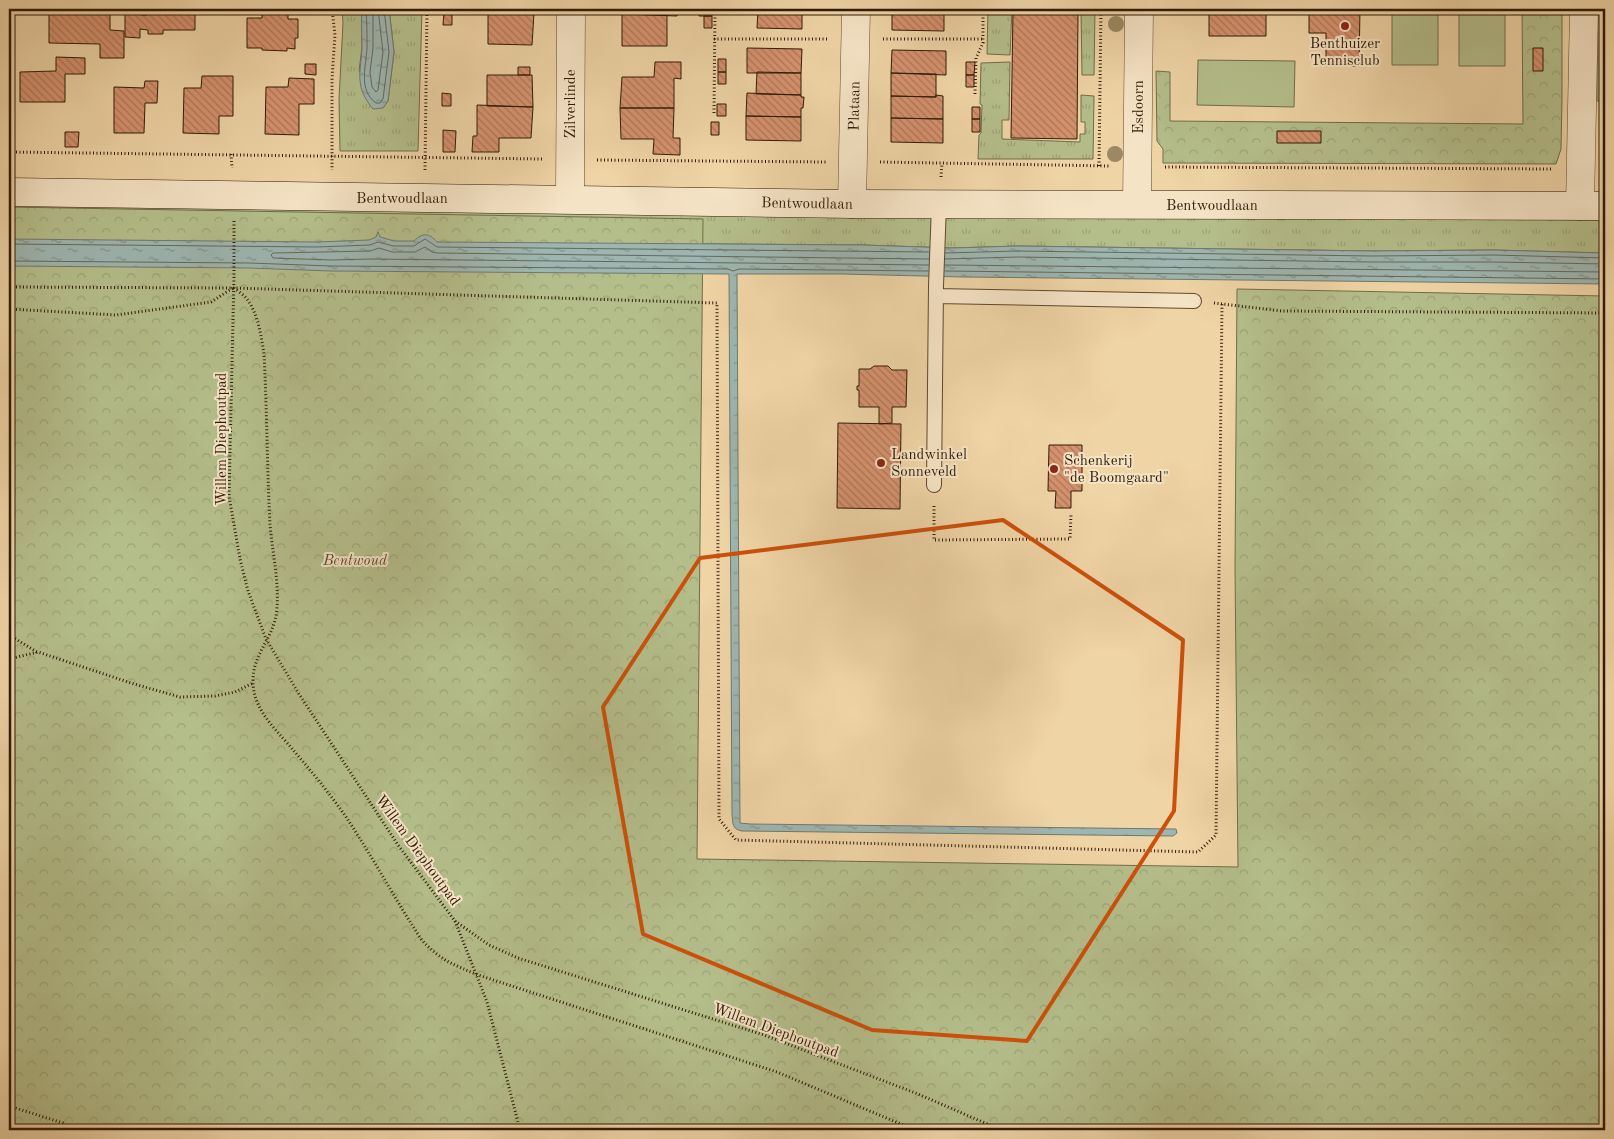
<svg xmlns="http://www.w3.org/2000/svg" width="1614" height="1139" font-family="'Old Standard TT',serif">
<defs>
<pattern id="grass-tufts" width="24" height="20" patternUnits="userSpaceOnUse" patternTransform="scale(1.25)"><rect width="24" height="20" fill="#b4be8b"/><path d="M3 7l-1-3M5 7V3M7 7l1-3M15 17l-1-3M17 17v-4M19 17l1-3" fill="none" stroke="#9ba376"/></pattern>
<pattern id="forest-crowns" width="20" height="18" patternUnits="userSpaceOnUse" patternTransform="scale(1.25)"><rect width="20" height="18" fill="#b4be8b"/><path d="M2 6a3 3 0 1 1 6 0M12 15a3 3 0 1 1 6 0" fill="none" stroke="#9ba376"/></pattern>
<pattern id="water-ripples" width="26" height="14" patternUnits="userSpaceOnUse" patternTransform="scale(1.25)"><rect width="26" height="14" fill="#9db6b1"/><path d="M2 4q2-2 4 0t4 0M15 11q2-2 4 0t4 0" fill="none" stroke="#80938e"/></pattern>
<pattern id="building-back-hatch" width="6" height="6" patternUnits="userSpaceOnUse" patternTransform="scale(1.25)"><rect width="6" height="6" fill="#d6926f"/><path d="M-1 5l2 2M0 0l6 6M5-1l2 2" fill="none" stroke="#ae7659"/></pattern>
</defs>
<rect width="100%" height="100%" fill="#efd4a6"/>
<filter id="stains"><feTurbulence type="fractalNoise" baseFrequency=".004" numOctaves="4"/><feColorMatrix values="0 0 0 0 .2 0 0 0 0 .09 0 0 0 0 .02 0 0 0 .5 -.17"/></filter>
<radialGradient id="worn" r=".72"><stop offset=".6" stop-color="#630" stop-opacity="0"/><stop offset="1" stop-color="#630" stop-opacity=".3"/></radialGradient>
<!-- grass -->
<path fill="url(#grass-tufts)" stroke="#726c48" d="M342 9H362V47L359 71 383 108 388 101 394 52 389 9H422L418 151H340L339 99 343 23Z
M988 9H1095L1094 75H1082L1081 10 1012 9 1010 55 987 54Z
M1597 9H1605V101H1597Z
M1010 62 1009 120H1002V139L1080 142V134H1085V122H1081V95L1094 96 1093 159H978L979 135 981 133 982 105 980 104 981 63Z
M9 203 964 215 1605 220V253L1494 250 1372 251 1018 246 952 248 863 245 9 239Z"/>
<!-- forest -->
<path fill="url(#forest-crowns)" stroke="#726c48" d="M1522 9H1562V97L1561 149 1556 164 1163 163V149L1157 141 1156 71 1170 72V121L1523 124Z
M9 207 703 219 697 859 1238 867 1235 568 1237 289 1605 296V1130H9Z"/>
<!-- pitch -->
<path fill="#b4be8b" stroke="#726c48" d="M1392 9H1438V65H1392Z
M1459 9H1505V66H1459Z
M1198 60 1295 61 1294 107 1197 105Z"/>
<!-- water -->
<path fill="url(#water-ripples)" stroke="#71786c" d="M362 9H389L394 52 388 101 383 108 373 109C355 87 360 75 362 49 362 36 361 22 362 9Z
M378 232 380 237 394 241H414C423 232 429 233 437 242L863 245 952 248 1018 246 1372 251 1494 250 1605 253V284L964 277 842 274H737L740 823 750 824 1176 829 1177 833 1173 836 742 831C732 829 733 824 732 814L729 274 331 271 249 268 9 266V239L317 242 369 240 376 237Z"/>
<g fill="none" stroke-linecap="round" stroke-linejoin="round">
<!-- shore -->
<path stroke="#66685b" stroke-width="1" d="M366 9C367 22 367 35 367 48 366 67 358 90 376 103H380L383 99 389 52 384 9
M373 9V48L370 72 372 87 376 92 378 90 383 52 378 9
M9 244 317 247 370 245 378 242 393 246H414L425 239 437 247 929 252
M945 253 1018 251 1372 256 1494 255 1605 258
M945 259 1018 257 1372 262H1493L1605 264
M9 261 249 263 331 266 728 269 733 271 739 269 928 271
M929 265 371 259 331 260 273 258 271 255 273 253 370 251 379 248 392 252H415L425 247 432 252 437 253 929 259
M945 265 1605 272
M945 271 1605 279"/>
</g>
<!-- building -->
<path fill="url(#building-back-hatch)" stroke="#301a05" d="M147 9H195V30H163V34H148V30L140 29V38L125 37V11H141V15H147Z
M262 9H288V19H298V38H295V49L287 48V51L262 50V48H247V18H262Z
M478 9H534V13L478 14Z
M622 9H677V16L622 14Z
M700 9H712V16H699Z
M758 9H802V29L757 28Z
M892 9H944V31L892 30Z
M1209 9H1266V36H1209Z
M1309 9H1360L1359 66H1326V33H1309Z
M1013 11 1078 12 1077 139 1011 138Z
M49 12 110 13V30L124 31V58H100V44L49 43Z
M452 12V25H443L444 13Z
M488 13H534L532 45 488 44Z
M622 14 667 15V46H622Z
M704 16H712V28H704Z
M747 48 802 49 801 73H747Z
M1533 48H1543V71H1533Z
M892 50 946 51V75L891 73Z
M56 57 85 58V74H65V102H20V72L56 71Z
M718 59H726V72H718Z
M655 62H681V79L674 78V108H620L622 77H654Z
M966 62H975L974 75H966Z
M305 64H316V75L305 74Z
M518 67H530V75H518Z
M718 72H726V84H718Z
M757 72 801 73V95L756 94Z
M891 73 936 74V97L891 96Z
M487 75H532L533 107 487 106Z
M966 75H974V87H966Z
M202 76H233V116H219V134L183 133 184 88H201Z
M289 78 314 79V104H299V135L265 134 266 87H288Z
M145 81H158L157 103H145L144 133H114V87L144 88Z
M442 93 451 94V106H442Z
M747 93 801 95V97H804L803 108H801V117L746 116Z
M936 95 943 96V119L891 118V96L936 97Z
M717 104H726V116H717Z
M477 105 533 107 531 138H499V152H472L473 136H477Z
M972 107H980V119H972Z
M620 108H674L673 138H680V155L653 154 654 139H621Z
M746 116 801 117V141L746 140Z
M891 118 943 119V143L891 142Z
M972 119H980V132H972Z
M711 122H719V135H711Z
M443 130 456 131 455 152H443Z
M1277 131H1321V143H1277Z
M65 132H79L78 147H65Z
M874 366H888L892 370H907L906 407H892V423L879 424V407H859V390H857V386H859V369H870Z
M838 423 901 424 900 509 837 508Z
M1049 445H1082V491H1071V508H1055L1056 491H1048Z"/>
<g fill="none" stroke-linecap="round" stroke-linejoin="round">
<defs>
<path id="lane" d="M936 296 1194 301
M934 485 936 286 939 204"/>
<path id="street" d="M570 198 571 9
M852 204 856 9
M1137 204 1139 9
M1580 206 1584 9"/>
<path id="secondary" d="M9 192 852 204 1605 206"/>
</defs>
<!-- lane casing -->
<use href="#lane" stroke="#60482d" stroke-width="16"/>
<!-- street casing -->
<use href="#street" stroke="#60482d" stroke-width="29"/>
<!-- secondary casing -->
<use href="#secondary" stroke="#301a05" stroke-width="29"/>
<!-- path -->
<path stroke="#301a05" stroke-width="3" stroke-dasharray="1 2.5" stroke-linecap="butt" d="M332 9 335 35 332 78V170
M714 39H827
M883 39H983
M975 94 976 58 983 43V9
M714 113 715 9
M9 152 543 159
M231 154 232 168
M597 160 826 162
M880 162 1111 166
M1099 166 1101 9
M1165 167 1553 169
M425 170 427 9
M941 177 942 163
M234 221V276L229 496 240 559 248 591 266 639 299 694 398 845 455 921 489 945 518 958 764 1035 918 1094 1001 1130
M9 287 234 288 717 303 719 819 736 840 1198 852 1216 835 1222 304
M234 288C238 291 244 295 247 299 258 314 261 335 264 354 267 410 267 467 270 524 272 551 279 579 277 607 276 641 245 656 255 696 261 717 281 735 294 751 312 772 330 794 346 817 372 856 395 899 421 939 438 959 454 965 478 975L777 1072 915 1130
M1214 303 1282 311 1605 313
M9 309 116 315 211 302 233 288
M934 506V540L1070 539 1071 514
M9 635 37 652
M9 659 38 652 134 684 180 697 215 696 235 692 253 683
M455 921 487 1002 520 1130
M9 1106 63 1123 71 1130"/>
<!-- lane -->
<use href="#lane" stroke="#f5e3c5" stroke-width="14"/>
<!-- street -->
<use href="#street" stroke="#f5e3c5" stroke-width="28"/>
<!-- secondary -->
<use href="#secondary" stroke="#f5e3c5" stroke-width="28"/>
</g>
<!-- trees -->
<g fill="#9c8963">
<circle cx="1116" cy="24" r="8"/>
<circle cx="1115" cy="154" r="8"/>
</g>
<!-- marked area -->
<path fill="none" stroke="#cc500b" stroke-width="4" stroke-linejoin="round" d="M1003 520 1183 640 1174 811 1027 1041 872 1030 643 934 603 707 700 558Z"/>
<!-- markers -->
<g fill="#8f2418" stroke="#f5e3c5" stroke-width="2">
<circle cx="1345" cy="26" r="5"/>
<circle cx="881" cy="463" r="5"/>
<circle cx="1054" cy="469" r="5"/>
</g>
<g text-anchor="middle" stroke-width="4" stroke-linejoin="round" paint-order="stroke">
<!-- poi labels -->
<g font-size="15" fill="#301a05" stroke="#f5e3c5" text-anchor="start">
<text x="1345" y="48" text-anchor="middle">Benthuizer<tspan x="1345" dy="17">Tennisclub</tspan></text>
<text x="891" y="459">Landwinkel<tspan x="891" dy="17">Sonneveld</tspan></text>
<text x="1064" y="465">Schenkerij<tspan x="1064" dy="17">"de Boomgaard"</tspan></text>
</g>
<!-- street labels -->
<g font-size="15" fill="#301a05" stroke="#f5e3c5">
<text transform="translate(570 104) rotate(-90)" y="5">Zilverlinde</text>
<text transform="translate(854 106) rotate(-89)" y="5">Plataan</text>
<text transform="translate(1138 107) rotate(-90)" y="5">Esdoorn</text>
<text x="402" y="203">Bentwoudlaan</text>
<text transform="translate(807 203) rotate(1)" y="5">Bentwoudlaan</text>
<text x="1212" y="210">Bentwoudlaan</text>
<text transform="translate(221 439) rotate(-90)" y="5">Willem Diephoutpad</text>
<text transform="translate(418 850) rotate(54)" y="5">Willem Diephoutpad</text>
<text transform="translate(776 1030) rotate(20)" y="5">Willem Diephoutpad</text>
</g>
<!-- park labels -->
<g font-size="15" font-style="italic" fill="#584b2d" stroke="#f5e3c5">
<text x="355" y="565">Bentwoud</text>
</g>
</g>
<!-- margin -->
<rect width="1614" height="1139" fill="none" stroke="#efd4a6" stroke-width="30"/>
<rect x="10" y="10" width="1594" height="1119" fill="none" stroke="#301a05" stroke-width="2.5"/>
<rect x="15" y="15" width="1584" height="1109" fill="none" stroke="#301a05"/>
<rect width="100%" height="100%" filter="url(#stains)"/>
<rect width="100%" height="100%" fill="url(#worn)"/>
</svg>
